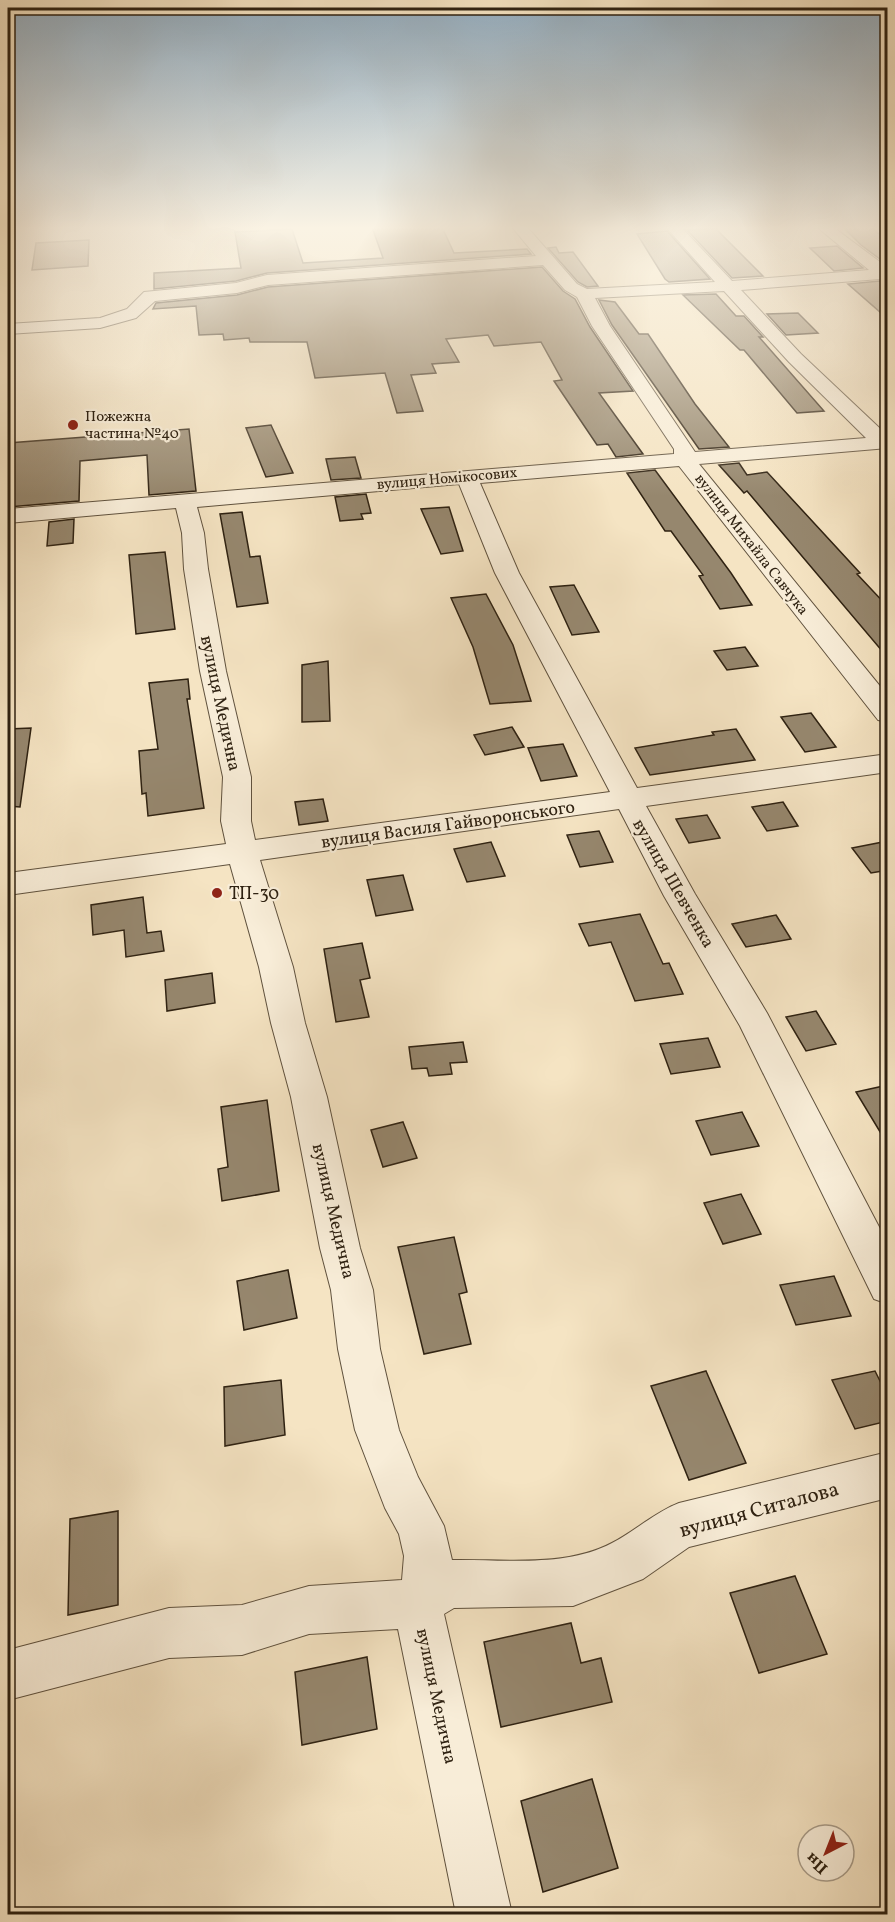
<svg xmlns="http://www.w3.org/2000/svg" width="895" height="1922" font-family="Vollkorn,serif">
<rect width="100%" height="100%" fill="#f5e4c3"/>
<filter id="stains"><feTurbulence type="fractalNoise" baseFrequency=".00333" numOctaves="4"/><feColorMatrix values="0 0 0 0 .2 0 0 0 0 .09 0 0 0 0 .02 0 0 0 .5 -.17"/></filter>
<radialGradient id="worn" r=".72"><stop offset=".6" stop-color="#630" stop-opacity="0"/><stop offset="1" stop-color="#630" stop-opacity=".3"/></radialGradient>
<!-- building -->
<path fill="#96876e" stroke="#2f2212" stroke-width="1.5" d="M372 227H442L454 253 527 249 531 254 267 273 236 281 154 289V273L241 268 235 232 292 229 303 263 383 258Z
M843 227H871L888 242V265L861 245Z
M715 228 763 276 732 278 687 230Z
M667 231 710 279 669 282 665 279 637 234Z
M89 240 88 266 32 270 36 243Z
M837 246 863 268 834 271 810 248Z
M556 247 559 253 573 252 598 286 587 287 578 282 548 248Z
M542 267 563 291 575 299 590 327 633 391 599 393 643 454 616 457 608 444 597 445 554 381 562 380 541 342 494 346 488 335 446 339 459 362 432 364 436 373 411 375 423 411 397 413 385 373 315 378 307 342H250L249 338 224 340 223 334 199 335 196 306 153 309 156 303 237 295 268 287Z
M880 281 888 284V319L848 284Z
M716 294 736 316H744L763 337H759L824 411 797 413 744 350H740L683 295Z
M599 300 615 302 639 334H648L695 404 729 447 699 449 612 325Z
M798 313 818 333 786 335 767 314Z
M271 425 293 473 266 477 246 428Z
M189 429 196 491 149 495 147 455 80 461 79 501 8 507V443Z
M355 457 361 478 331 480 326 459Z
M739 463 747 475 767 472 860 573 857 574 888 607V658L747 491 744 493 719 465Z
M655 470 731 573 752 605 720 609 699 576 703 575 671 531H665L627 473Z
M366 494 371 513 361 514 363 519 340 521 335 497Z
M449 507 463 551 441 554 421 509Z
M242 512 250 557 260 556 268 603 237 607 220 514Z
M74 519 73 543 47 546 49 522Z
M165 552 175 629 136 634 129 555Z
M574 585 599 632 572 635 550 587Z
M486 594 513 645 531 701 490 704 473 647 451 598Z
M745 647 758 666 727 670 714 651Z
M328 661 330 721 302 722V665Z
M188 679 190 699H187L204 808 148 816 146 793 142 794 139 751 158 749 149 683Z
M811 713 836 747 805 752 781 717Z
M512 727 524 747 485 755 474 735Z
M31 728 20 807 8 806V729Z
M736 729 755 760 650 775 635 748 714 735 712 732Z
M563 744 577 776 541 781 528 748Z
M323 799 328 821 299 825 295 802Z
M783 802 798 826 767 831 752 807Z
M707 815 720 838 689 843 676 819Z
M599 831 613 862 580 867 567 835Z
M888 841V870L871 873 852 848Z
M491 842 505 876 467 882 454 849Z
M403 875 413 910 376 916 367 880Z
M143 897 147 933 161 931 164 951 126 957 124 930 93 935 91 905Z
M640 914 663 964 669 963 683 994 635 1001 611 942 589 946 579 924Z
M776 915 791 939 746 947 732 924Z
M362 943 370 978 360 980 369 1017 336 1022 324 949Z
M212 973 215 1003 167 1011 165 980Z
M816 1011 836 1044 806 1051 786 1017Z
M708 1038 720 1067 671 1074 660 1044Z
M463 1042 467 1062 450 1063 452 1074 429 1076 427 1068 412 1069 409 1047Z
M888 1085V1145L856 1092Z
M267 1100 279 1191 222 1201 218 1169 228 1167 221 1107Z
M742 1112 759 1146 711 1155 696 1121Z
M403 1122 417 1158 383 1167 371 1130Z
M741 1194 761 1234 723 1244 704 1203Z
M454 1237 467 1292 459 1294 471 1344 424 1354 398 1247Z
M288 1270 297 1318 244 1330 237 1281Z
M834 1276 851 1316 796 1325 780 1285Z
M706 1371 746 1463 689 1480 651 1386Z
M875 1371 888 1397V1421L855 1429 832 1380Z
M281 1380 285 1435 225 1446 224 1387Z
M118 1511V1605L68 1615 70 1519Z
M795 1576 827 1654 759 1673 730 1593Z
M571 1623 581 1663 601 1658 612 1702 501 1727 484 1642Z
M367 1657 377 1729 302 1745 295 1672Z
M592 1779 618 1868 543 1892 521 1801Z"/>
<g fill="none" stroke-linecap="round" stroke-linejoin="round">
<defs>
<path id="minor" d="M512 227H527L577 284 587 289 715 282 666 227H681L732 281 869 270 817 227H833L888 268V282L880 279 741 290 801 354 888 436V448L699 464 888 696V722L878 720 679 466 480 483 519 573 637 788 888 754V772L646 806 695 894 767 1013 888 1244V1304L874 1299 740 1026 664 896 619 809 260 860 293 967 305 1023 327 1097 360 1248 373 1290 380 1349 399 1430 418 1477 444 1526 452 1560C503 1559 565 1568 612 1543 635 1531 654 1513 679 1503L888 1452V1498L689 1547 643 1579 573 1606 454 1608 444 1614 512 1914H456L398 1629 309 1634 242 1655 169 1658 8 1700V1650L169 1608 242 1605 309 1586 402 1580 404 1556 399 1534 385 1508 355 1430 338 1349 331 1290 320 1248 291 1097 271 1023 259 967 230 864 8 895V873L226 844 221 821 223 777 200 671 184 569 182 533 176 508 8 523V509L674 454V449L592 326 577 297 565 290 543 265 268 285 237 293 155 301 136 318 100 328 8 334V324L100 318 127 309 144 292 236 283 267 275 536 256ZM724 291 789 362 866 438 695 452 610 326 595 298ZM459 484 495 573 610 792 255 840 251 821V777L226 671 208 569 204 533 197 507Z"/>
</defs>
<!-- minor casing -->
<use href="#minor" stroke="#60523e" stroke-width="2"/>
<!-- minor -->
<use href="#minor" fill="#f8edd8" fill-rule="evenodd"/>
</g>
<!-- sky -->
<linearGradient id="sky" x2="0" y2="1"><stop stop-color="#92adc1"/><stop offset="0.46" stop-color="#faf3e4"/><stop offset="1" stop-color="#faf3e4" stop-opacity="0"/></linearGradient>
<rect width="895" height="496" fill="url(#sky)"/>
<!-- markers -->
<g fill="#8f2418" stroke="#f8edd8" stroke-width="2">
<circle cx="73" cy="425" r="6"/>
<circle cx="217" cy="893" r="6"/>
</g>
<g text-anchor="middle" stroke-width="4.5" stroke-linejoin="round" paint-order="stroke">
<!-- far-poi labels -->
<g font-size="15" fill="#2f2212" stroke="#f8edd8" text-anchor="start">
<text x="85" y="421">Пожежна<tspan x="85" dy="17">частина №40</tspan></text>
</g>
<!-- far-street labels -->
<g font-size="15" fill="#2f2212" stroke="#f8edd8">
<text transform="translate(447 478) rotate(-5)" y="5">вулиця Номікосових</text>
<text transform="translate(752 544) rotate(52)" y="5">вулиця Михайла Савчука</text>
</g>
<!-- street labels -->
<g font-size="18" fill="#2f2212" stroke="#f8edd8">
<text transform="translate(221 703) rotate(78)" y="6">вулиця Медична</text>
<text transform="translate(448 824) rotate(-8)" y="6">вулиця Василя Гайворонського</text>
<text transform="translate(674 883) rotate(60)" y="6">вулиця Шевченка</text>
<text transform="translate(334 1211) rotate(77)" y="6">вулиця Медична</text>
<text transform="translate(437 1696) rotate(78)" y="6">вулиця Медична</text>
</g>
<!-- poi labels -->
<g font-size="18" fill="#2f2212" stroke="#f8edd8" text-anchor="start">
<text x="229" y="899">ТП-30</text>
</g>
<!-- near-street labels -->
<g font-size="21" fill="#2f2212" stroke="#f8edd8">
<text transform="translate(759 1509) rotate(-15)" y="7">вулиця Ситалова</text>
</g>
</g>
<!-- margin -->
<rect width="895" height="1922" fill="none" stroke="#f5e4c3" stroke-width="30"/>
<rect x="9" y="9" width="877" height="1904" fill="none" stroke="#2f2212" stroke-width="3"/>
<rect x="15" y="15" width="865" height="1892" fill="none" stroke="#2f2212" stroke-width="1.5"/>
<!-- north arrow -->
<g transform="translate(826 1853) rotate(222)"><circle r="28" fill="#f8edd8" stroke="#a89c89" stroke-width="1.5"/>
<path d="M0-4.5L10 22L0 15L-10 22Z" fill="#8f2418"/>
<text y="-9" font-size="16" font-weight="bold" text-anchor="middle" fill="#2f2212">Пн</text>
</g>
<rect width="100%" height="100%" filter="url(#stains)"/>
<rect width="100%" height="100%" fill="url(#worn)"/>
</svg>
